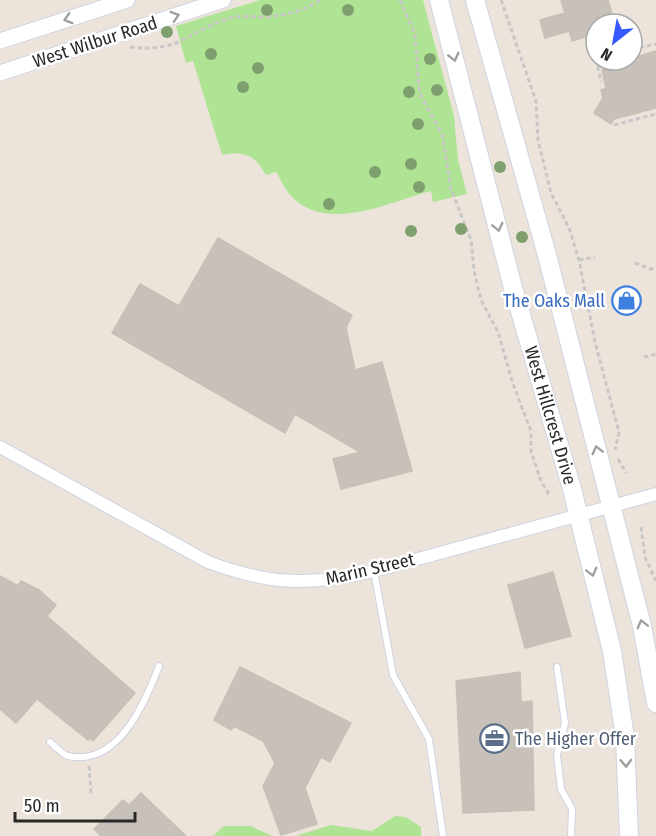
<svg xmlns="http://www.w3.org/2000/svg" width="656" height="836" font-family="'Fira Sans Condensed',sans-serif">
<rect width="100%" height="100%" fill="#ece4da"/>
<!-- green -->
<path fill="#afe495" d="M260 0H423L454 116 458 160 467 194 433 202 431 191C389 202 327 234 291 196 285 190 281 180 276 172L266 175C254 154 245 151 222 155L193 61 186 63 176 26Z
M395 816 406 817 421 827V836H295L331 825 372 831Z
M224 826H251L272 836H213Z"/>
<!-- building -->
<path fill="#c7c1ba" stroke="#c7c0b4" stroke-width="1.5" d="M561 0H608L615 24H596V34L572 41 569 31 545 38 540 20 565 13Z
M656 51V108L614 119 611 124 594 113 603 98 601 90 606 88 602 70 630 63 632 58Z
M218 238 352 315 346 328 355 370 382 362 412 471 341 489 333 459 360 452 295 414 285 433 112 333 140 284 179 306Z
M553 572 571 636 525 648 508 585Z
M0 576 18 586 21 581 39 590 56 605 47 616 135 693 93 741 90 738 88 740 37 699 16 723 0 709Z
M240 667 351 723 330 762 321 757 305 788 317 824 281 835 263 786 275 763 263 741 234 726 231 730 214 720Z
M520 672 521 702 532 701 534 810 463 813 456 681Z
M141 793 186 836H101L94 829 123 800 129 805Z"/>
<g fill="none" stroke-linecap="round" stroke-linejoin="round">
<defs>
<path id="service" d="M374 571 393 675 429 739 443 836
M557 667 565 723 557 755 561 789 572 809 571 836
M50 742C55 746 62 754 68 756 118 767 145 703 159 666"/>
<path id="minor" d="M0 447 208 562C269 585 311 586 374 571L656 494"/>
<path id="tertiary" d="M0 41 127 0
M0 73 223 0"/>
<g id="secondary">
<path id="s1" d="M439 0 512 284 572 489 612 651 625 737 629 836"/>
<path d="M475 0 547 255 642 626 656 703"/>
</g>
</defs>
<!-- service casing -->
<use href="#service" stroke="#cfd3e2" stroke-width="8"/>
<!-- minor casing -->
<use href="#minor" stroke="#cfd3e2" stroke-width="14"/>
<!-- tertiary casing -->
<use href="#tertiary" stroke="#cfd3e2" stroke-width="17"/>
<!-- secondary casing -->
<use href="#secondary" stroke="#cfd3e2" stroke-width="20"/>
<!-- path -->
<path stroke="#c7c7c7" stroke-width="3" stroke-dasharray="4.5 3" stroke-linecap="butt" d="M400 0 415 34 419 87 422 98 442 134 451 189 471 240 474 271 481 300 498 332 513 384 531 431V451L541 481 550 496
M501 0 536 101 538 140 551 193 569 228 579 260 595 342 619 432 615 450
M130 47C183 53 186 31 231 18 241 15 253 17 263 17 285 16 302 11 321 0
M632 49 656 44
M596 59 601 82
M614 125 656 114
M579 260 595 257
M635 263 651 269 656 268
M644 357 656 354
M618 459 626 473
M641 527 645 557 656 581
M89 766 91 794"/>
<!-- service -->
<use href="#service" stroke="#fff" stroke-width="6"/>
<!-- minor -->
<use href="#minor" stroke="#fff" stroke-width="12"/>
<!-- tertiary -->
<use href="#tertiary" stroke="#fff" stroke-width="15"/>
<!-- secondary -->
<use href="#secondary" stroke="#fff" stroke-width="18"/>
</g>
<!-- trees -->
<g fill="#809f6f">
<circle cx="267" cy="10" r="6"/>
<circle cx="348" cy="10" r="6"/>
<circle cx="167" cy="32" r="6"/>
<circle cx="211" cy="54" r="6"/>
<circle cx="430" cy="59" r="6"/>
<circle cx="258" cy="68" r="6"/>
<circle cx="243" cy="87" r="6"/>
<circle cx="437" cy="90" r="6"/>
<circle cx="409" cy="92" r="6"/>
<circle cx="418" cy="124" r="6"/>
<circle cx="411" cy="164" r="6"/>
<circle cx="500" cy="167" r="6"/>
<circle cx="375" cy="172" r="6"/>
<circle cx="419" cy="187" r="6"/>
<circle cx="329" cy="204" r="6"/>
<circle cx="461" cy="229" r="6"/>
<circle cx="411" cy="231" r="6"/>
<circle cx="522" cy="237" r="6"/>
</g>
<!-- one-way arrows -->
<defs><path id="oneway-chevron" d="M-2-3.5L2.5 0L-2 3.5" fill="none" stroke-width="1.6" stroke-linecap="round" stroke-linejoin="round" transform="scale(1.5)"/></defs>
<g stroke="#9f9f9f">
<use href="#oneway-chevron" transform="translate(175 16) rotate(-18)"/>
<use href="#oneway-chevron" transform="translate(68 19) rotate(162)"/>
<use href="#oneway-chevron" transform="translate(454 57) rotate(76)"/>
<use href="#oneway-chevron" transform="translate(498 227) rotate(76)"/>
<use href="#oneway-chevron" transform="translate(597 450) rotate(-104)"/>
<use href="#oneway-chevron" transform="translate(592 572) rotate(76)"/>
<use href="#oneway-chevron" transform="translate(642 624) rotate(-104)"/>
<use href="#oneway-chevron" transform="translate(626 763) rotate(88)"/>
</g>
<!-- icons -->
<defs>
<symbol id="shop-ring" viewBox="-11 -11 22 22"><circle r="9.5" fill="#fff" stroke="#3f7fe0" stroke-width="1.5"/><path d="M-5-2.5h2.3a2.7 3.5 0 0 1 5.4 0H5L5.5 6h-11ZM-1.5-2.5h3a1.5 2.3 0 0 0-3 0Z" fill="#3f7fe0"/></symbol>
<symbol id="office-ring" viewBox="-11 -11 22 22"><circle r="9.5" fill="#fff" stroke="#5c6f8a" stroke-width="1.5"/><path d="M-6-3h4V-5.5h4V-3h4V5H-6ZM-1-4.5V-3h2v-1.5ZM-6 0V1H6V0Z" fill="#5c6f8a"/></symbol>
</defs>
<g fill-rule="evenodd">
<use href="#shop-ring" x="610" y="284" width="33" height="33"/>
<use href="#office-ring" x="478" y="722" width="33" height="33"/>
</g>
<g text-anchor="middle" stroke-width="5" stroke-linejoin="round" paint-order="stroke">
<!-- street labels -->
<g font-size="18" fill="#292929" stroke="#fff">
<text transform="translate(95 42) rotate(-18)" y="6">West Wilbur Road</text>
<text dy="6" stroke="none"><textPath href="#s1" startOffset="430">West Hillcrest Drive</textPath></text>
<text transform="translate(370 569) rotate(-13)" y="6">Marin Street</text>
</g>
<!-- shop labels -->
<g font-size="18" fill="#366cbe" stroke="#fff" text-anchor="end">
<text x="605" y="307">The Oaks Mall</text>
</g>
<!-- service labels -->
<g font-size="18" fill="#4e5e75" stroke="#fff" text-anchor="start">
<text x="515" y="745">The Higher Offer</text>
</g>
</g>
<!-- north arrow -->
<g transform="translate(614 42) rotate(211)"><circle r="28" fill="#ffffff" stroke="#a9a9a9" stroke-width="1.5"/>
<path d="M0-4.5L10 22L0 15L-10 22Z" fill="#3559fe"/>
<text y="-9" font-size="16" font-weight="bold" text-anchor="middle" fill="#292929">N</text>
</g>
<!-- scale -->
<path d="M15 812v9h120v-9" fill="none" stroke="#292929" stroke-width="3"/>
<text x="24" y="812" font-size="18" fill="#292929" stroke="#ffffff" stroke-width="4.5" paint-order="stroke">50 m</text>
</svg>
